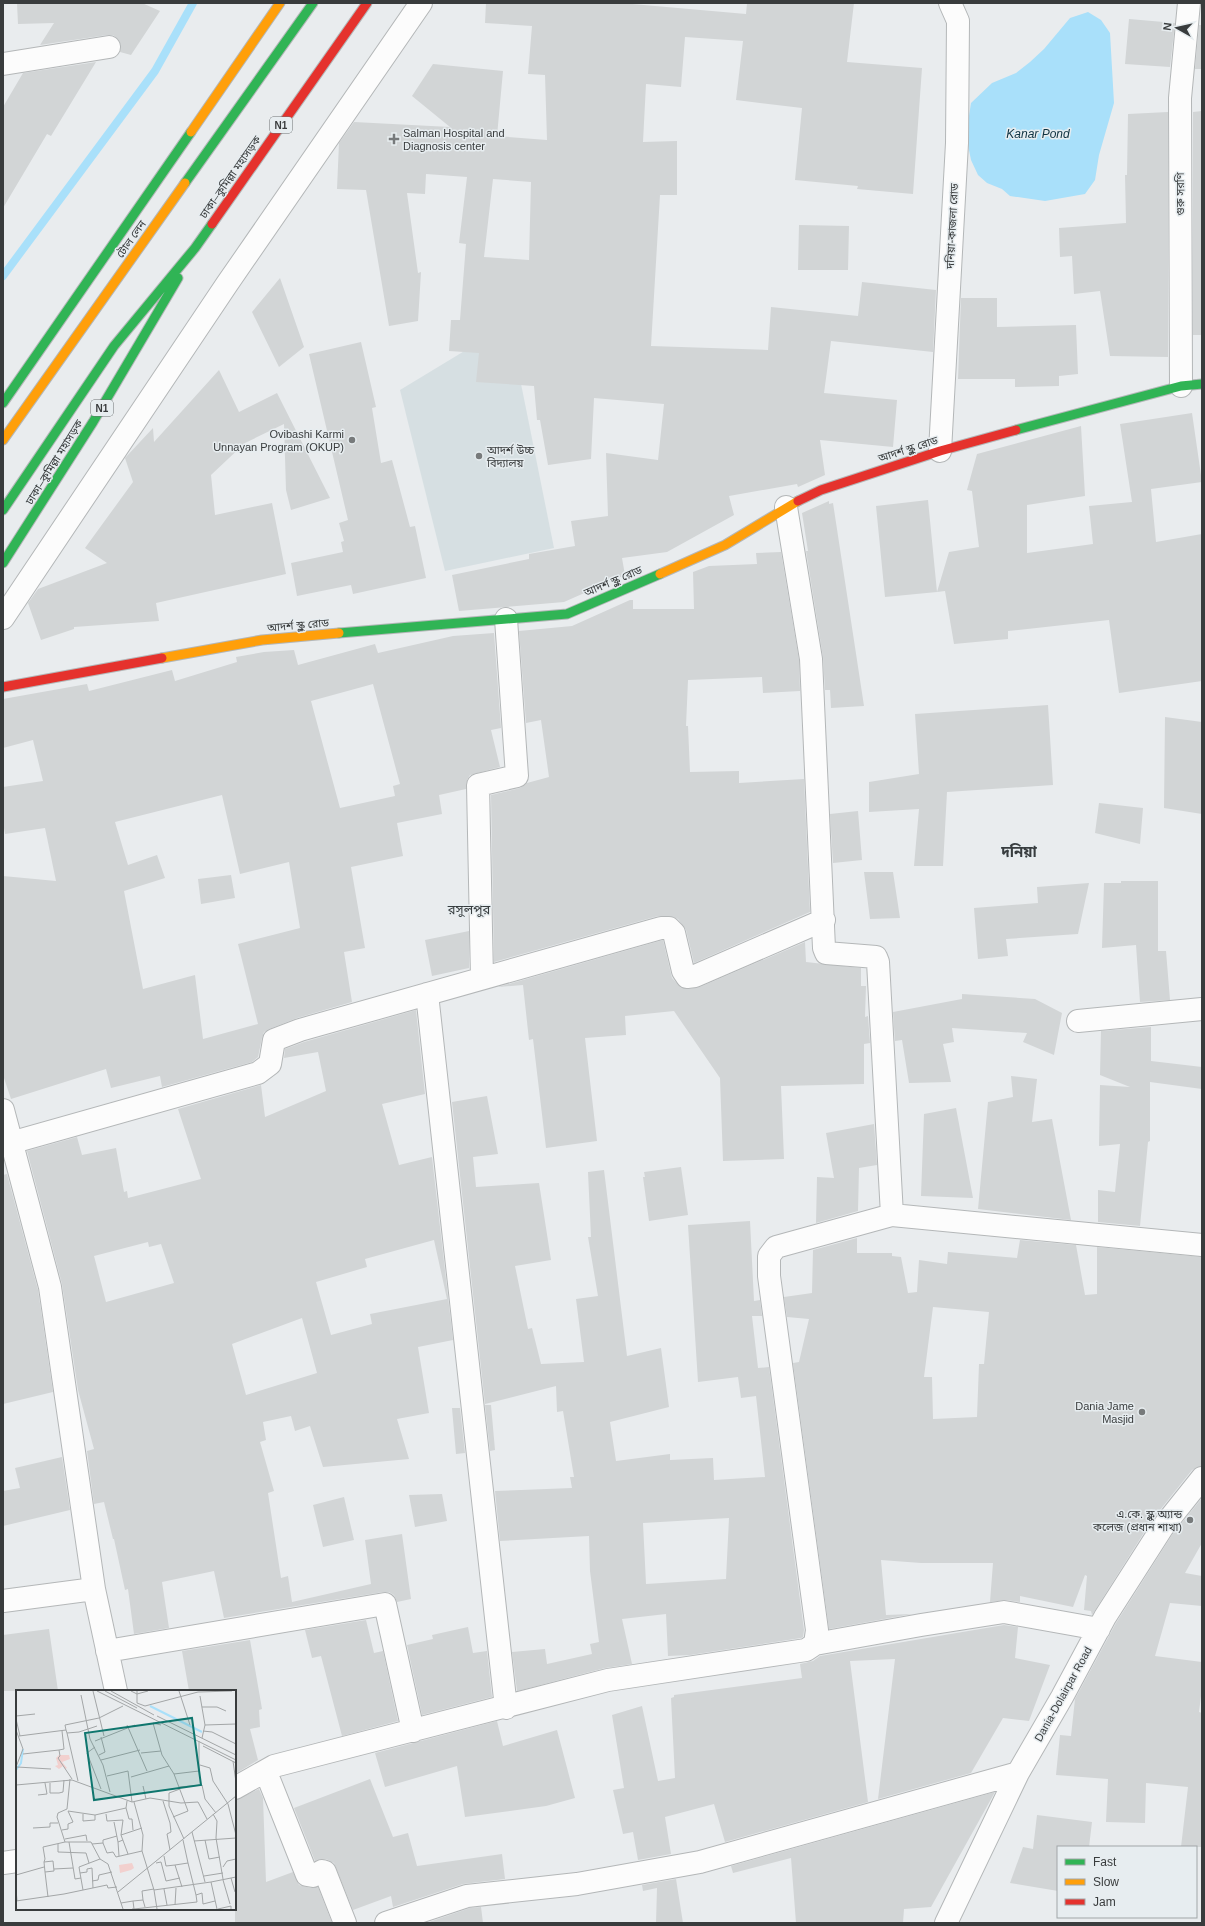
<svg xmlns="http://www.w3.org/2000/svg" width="1205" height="1926" font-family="Arial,'Noto Sans Bengali',sans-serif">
<rect width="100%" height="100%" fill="#e9ecee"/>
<!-- built -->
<path fill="#d6dfe2" d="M509 324 554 548 445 571 400 390Z"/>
<!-- water -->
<path fill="#a9e0fa" d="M1088 12 1101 20 1110 33 1114 103 1099 155 1095 180 1085 194 1045 201 1010 196 1002 189 987 183 978 175 971 160 966 135 971 103 992 83 1016 73 1030 62 1044 49 1070 18Z"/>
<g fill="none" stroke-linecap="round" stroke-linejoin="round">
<!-- stream -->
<path stroke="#a9e0fa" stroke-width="8" d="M3 276 155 71 193 3"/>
</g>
<!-- building -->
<path fill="#d2d5d6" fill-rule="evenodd" d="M17 3H142L160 11 131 55 120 52 121 45 118 39 113 35H107L40 45 54 23 18 24Z
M486 3H621L746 14 747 3H854L847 62 922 68 913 194 857 189 858 186 795 180 802 108 736 100 743 41 685 37 681 87 646 84 643 142 677 141V195H660L651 346 768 350 771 307 858 316 862 282 936 290 933 352 831 341 824 393 897 400 893 447 820 440 825 475 798 487 797 484 729 496 734 515 667 552 622 558 625 575 564 602 459 611 452 575 529 559V554L575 546 571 521 608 516 606 453 658 460 664 404 594 398 591 459 548 465 540 420H537L534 386 476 382 479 353 449 351 451 320H460L466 244 459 243 467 177 426 174 425 194 407 193 418 273 421 272 418 321 389 326 366 190 337 189 339 143 354 122 450 127 412 96 433 64 503 71 497 136 547 140 545 75 528 74 532 26 485 23ZM493 179 531 182 529 260 484 257Z
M1129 19 1175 23 1170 67 1125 64Z
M1199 25H1202V69H1195Z
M96 62 51 136 47 134 3 208V107L23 73Z
M1202 111V335H1193V112Z
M1168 112V357L1110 356 1100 291 1074 294 1072 256 1060 257 1059 228 1126 223 1125 175H1127L1128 114Z
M799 225 849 226 848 270H798Z
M280 278 304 347 279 367 252 312Z
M961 298H997V327L1076 325 1078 374 1059 376V386L1015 387V379H958Z
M361 342 376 407 372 408 381 463 392 460 410 527 415 526 426 578 353 594 351 585 297 596 291 563 343 552 341 542 344 541 339 523 348 520 309 354Z
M219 370 239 412 277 393 330 498 291 510 286 490 284 424 245 443 211 475 215 515 272 503 286 574 156 603 159 621 74 627V629L41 640 28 603 38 589 107 563 85 548 133 482 125 458 153 428 154 442Z
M1192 413 1202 482 1151 489 1156 542 1202 534V681L1119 693 1109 620 1008 631V639L954 644 945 591 937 592 949 552 979 547 972 491 967 490 977 454 1081 426 1085 496 1027 505V553L1093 544 1089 506 1132 502 1120 424Z
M928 500 937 592 885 597 876 506Z
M829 501V504L833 503 864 706 831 708 830 690H825L823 657 806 551H808L802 513Z
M781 552 799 660 800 691 763 693 762 677 688 680 686 726H688L690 772 739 771V783L804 779 810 912 694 963 686 930 678 919 669 916H658L494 962 491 795 520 788 527 783 549 777 541 720 526 723 519 631 572 626 630 600H633V609H694L693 572 709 566 757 564 756 553Z
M494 633 501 728 491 730 500 767 470 775 467 780 466 789 439 795 442 814 397 823 403 856 351 867 365 948 344 952 352 1002 297 1018 269 1029 264 1032 262 1038 258 1057 252 1062 162 1087 160 1076 111 1088 106 1069 11 1099 3 1075V876L56 881 45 828 5 834 3 822V787L43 781 33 740 3 748V699L87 684 89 691 172 670 175 681 237 662 236 657 264 652 294 650 298 665 375 644 378 653 453 636ZM373 684 400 784 393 786 395 796 340 808 311 701ZM222 795 240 874 289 862 300 928 238 944 258 1024 203 1039 195 975 143 989 124 891 165 878 157 855 128 865 115 822Z
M1048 705 1053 785 947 792 943 866H914L919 809 869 812V782L919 774 915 714Z
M1165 717 1202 722V814L1164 808Z
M1099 803 1143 808 1140 844 1095 833Z
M858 811 862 860 833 863 830 814Z
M864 872H893L900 918 870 919Z
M231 875 235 898 201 904 198 879Z
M1121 881H1158V951H1166L1170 1000 1140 1002 1136 945 1102 948 1104 883H1121Z
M1089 883 1078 934 1006 939 1008 956 978 959 974 908 1038 903 1037 887Z
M469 931V968L432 976 425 940Z
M663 940 672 978 681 988 688 989 700 987 805 942 806 962 861 968V986H866L865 1017 868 1016 870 1043 864 1044V1084L781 1086 784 1159 723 1161 720 1078 674 1011 625 1016 626 1035 585 1038 597 1141 546 1148 533 1039 529 1040 523 985 498 987Z
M962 994 1035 999 1062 1013 1054 1055 1023 1042 1027 1033 952 1028 954 1042 943 1044 951 1082 909 1083 902 1040 895 1041 893 1012 962 999Z
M416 1010 425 1094 382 1104 399 1165 432 1157 453 1340 418 1347 429 1413 397 1419 409 1459 323 1467 310 1426 295 1431 291 1416 263 1422 266 1440 260 1442 274 1491 268 1493 281 1578 288 1576 292 1602 371 1584 365 1540 402 1534 411 1599 397 1602 394 1595 389 1592H383L224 1618 214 1571 162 1582 169 1628 134 1634 128 1589 125 1590 114 1539H113L104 1502 94 1504 87 1451 94 1449 78 1390 62 1284 27 1151 77 1137 82 1155 116 1148 124 1192 127 1191 128 1198 201 1179 178 1109 261 1085 265 1117 326 1091 318 1052 284 1058 285 1049 304 1042ZM434 1240 447 1299 370 1314 372 1324 331 1335 316 1282 367 1267 365 1259ZM148 1242 149 1247 161 1244 174 1283 106 1302 94 1256ZM302 1318 317 1373 246 1395 232 1344Z
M1151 1027V1061L1202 1067V1089L1150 1082V1141L1148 1142 1140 1226 1098 1222V1190L1115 1192 1120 1144 1099 1146 1100 1085 1130 1087 1100 1075 1101 1031Z
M1011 1076 1037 1079 1032 1122 1052 1119 1071 1220 978 1209 988 1102 1013 1097Z
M487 1096 498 1154 473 1157 476 1187 539 1183 551 1260 515 1266 528 1329 532 1328 541 1364 584 1362 576 1299 598 1296 588 1237H591L588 1172 604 1170 627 1356 661 1348 669 1407 610 1422 616 1461 670 1454V1460L713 1458 714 1480 765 1477 756 1396 741 1398 738 1377 698 1382 688 1225 750 1221 754 1301 760 1300 762 1316H752L758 1368 769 1367 804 1630 803 1637 801 1638 690 1655 668 1656 666 1614 622 1619 632 1664 605 1668 517 1691 512 1652 545 1649 547 1664 592 1654 590 1644 599 1642 590 1571 589 1536 500 1541 495 1491 572 1488 570 1477H574L563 1411 557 1412 556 1386 485 1404 452 1102ZM729 1518 726 1579 646 1584 643 1523Z
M956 1108 973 1198 921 1196 924 1114Z
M874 1124 877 1165 859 1168 858 1211 816 1223 817 1177 834 1178 826 1133Z
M681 1167 688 1215 649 1221 643 1177H645L644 1172Z
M7 1174 38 1290 53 1392 3 1404V1175Z
M857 1238V1253H892V1256L901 1257 908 1293 917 1292 919 1260 947 1264 948 1252 1017 1258 1020 1240 1076 1245 1085 1295 1097 1294V1247L1202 1257V1466L1192 1470 1152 1520 1092 1615 1091 1611 1084 1610 1087 1576 1085 1575 1073 1607 1020 1596V1602L1006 1600 990 1602 993 1563H921L881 1560 886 1615 912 1614 829 1629 793 1363 799 1362 809 1319 787 1317 784 1297 812 1293 813 1250ZM933 1307 989 1312 984 1364H979L977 1417 933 1419 932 1377H924Z
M485 1405H491L495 1450 490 1451Z
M452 1408H460L465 1453 456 1454Z
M62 1457 70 1510 3 1526V1491L20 1488 15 1468Z
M442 1494 447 1521 415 1527 409 1495Z
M344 1497 354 1540 323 1547 313 1505Z
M1202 1498V1543L1185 1573 1202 1576V1606L1170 1603 1155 1656 1202 1662V1688L1199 1712 1202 1713V1847H1181L1188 1787 1146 1783 1145 1823 1106 1822 1108 1779 1056 1775 1060 1735 1071 1736 1075 1699 1116 1623 1172 1535Z
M366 1620 374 1653 383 1651 398 1721 342 1736 321 1656 312 1658 305 1630Z
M1004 1625 1018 1627 1015 1658 1050 1665 1029 1721 1003 1718 971 1773 878 1799 895 1659 850 1661 868 1802 725 1842 714 1804 665 1817 671 1854 638 1860 633 1832 623 1834 613 1790 624 1788 612 1715 642 1706 658 1781 675 1778 671 1698 674 1697V1695L802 1678 800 1664 813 1661 820 1656Z
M468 1627 473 1653 487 1651 492 1697 422 1715 407 1645 433 1639 432 1635Z
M49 1629 58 1691H3V1635Z
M250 1640 262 1709 259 1710 260 1727 250 1729 258 1760 235 1774V1691H189L182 1651Z
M497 1721 503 1746 557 1730 575 1798 546 1806 465 1817 457 1766 385 1787 375 1753Z
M370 1779 393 1837 408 1833 417 1866 502 1854 505 1879 463 1884 393 1907 391 1896 353 1910 334 1863 326 1859 315 1861 294 1808Z
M259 1789 263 1798 266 1882 293 1872 299 1885 311 1888 318 1887 332 1923H235V1800Z
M995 1792 931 1907 904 1909 903 1923H796L791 1858 733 1873 731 1866Z
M1037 1815 1092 1822 1089 1847H1058V1891L1010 1883 1023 1847 1033 1849Z
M676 1879 683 1923H656L657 1888 643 1891 642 1885Z
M481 1907 483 1923H426L470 1908Z"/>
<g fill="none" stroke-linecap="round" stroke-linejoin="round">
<defs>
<path id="street" d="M3 64 109 47
M1181 386 1180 98 1189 3
M940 451 957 143 958 21 950 3
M786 507 811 659 824 948 826 953 876 957 878 962 892 1215
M3 618 227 284 421 3
M482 978 478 785 517 776 506 619
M427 994 506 1708
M1078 1021 1202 1009
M3 1110 50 1287 94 1589 116 1691
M3 1145 258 1073 270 1064 274 1040 300 1030 661 928H669L674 933 683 971 687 977 695 976 824 920
M3 1601 94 1589
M815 1644 817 1630 769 1276V1256L776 1247 892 1215 1202 1245
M107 1651 385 1604 413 1731
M266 1772 307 1875 313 1876 322 1871 325 1872 345 1923
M235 1788 274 1766 608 1680 806 1650 815 1644 921 1625 1004 1612 1099 1629
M3 1863 17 1861
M386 1923 467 1896 577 1884 700 1862 1018 1773
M946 1923 1018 1773 1062 1697 1105 1617 1162 1528 1202 1478"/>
<path id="fast" d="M185 183 313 3
M3 403 191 132
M1016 430 1181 386 1202 384
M3 510 114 346 195 248 212 224
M3 563 93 422 178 278
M339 633 567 614 660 574"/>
<path id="slow" d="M191 132 280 3
M3 440 185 183
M660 574 725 545 798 501
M162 658 262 640 339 633"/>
<path id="jam" d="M212 224 367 3
M798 501 821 490 940 451 1016 430
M3 687 162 658"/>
</defs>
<!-- street casing -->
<use href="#street" stroke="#b4b7b8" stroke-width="24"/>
<!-- fast casing -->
<use href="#fast" stroke="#b4b7b8" stroke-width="11"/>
<!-- slow casing -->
<use href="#slow" stroke="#b4b7b8" stroke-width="11"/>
<!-- jam casing -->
<use href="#jam" stroke="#b4b7b8" stroke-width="11"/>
<!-- street -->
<use href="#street" stroke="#fcfcfc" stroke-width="22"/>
<!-- fast -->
<use href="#fast" stroke="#30b455" stroke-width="9"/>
<!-- slow -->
<use href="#slow" stroke="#ff9f0a" stroke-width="9"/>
<!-- jam -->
<use href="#jam" stroke="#e5322d" stroke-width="9"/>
</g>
<!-- markers -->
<g fill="#777a7b" stroke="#e7edf0" stroke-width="1.5">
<path d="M392 133h4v4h4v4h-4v4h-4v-4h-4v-4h4z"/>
<circle cx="352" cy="440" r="4"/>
<circle cx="479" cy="456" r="4"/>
<circle cx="1142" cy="1412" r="4"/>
<circle cx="1190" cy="1520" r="4"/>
</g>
<g text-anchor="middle" stroke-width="3" stroke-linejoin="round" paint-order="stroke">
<!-- shield labels -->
<g fill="#e7edf0" stroke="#6d7173" stroke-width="1">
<rect x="270" y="117" width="22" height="16" rx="3"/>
<rect x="91" y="400" width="22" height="16" rx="3"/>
</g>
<g font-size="10" font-weight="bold" fill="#393c3d">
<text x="281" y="129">N1</text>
<text x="102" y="412">N1</text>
</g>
<!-- poi labels -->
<g font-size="11" fill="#393c3d" stroke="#e7edf0" text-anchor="end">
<text x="403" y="137" text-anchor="start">Salman Hospital and<tspan x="403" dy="13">Diagnosis center</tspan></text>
<text x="344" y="438">Ovibashi Karmi<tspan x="344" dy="13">Unnayan Program (OKUP)</tspan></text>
<text x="487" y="454" text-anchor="start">আদর্শ উচ্চ<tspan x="487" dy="13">বিদ্যালয়</tspan></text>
<text x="1134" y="1410">Dania Jame<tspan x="1134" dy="13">Masjid</tspan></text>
<text x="1182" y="1518">এ.কে. স্কুল অ্যান্ড<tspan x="1182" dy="13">কলেজ (প্রধান শাখা)</tspan></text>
</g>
<!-- street labels -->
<g font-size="11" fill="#393c3d" stroke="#e7edf0">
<text transform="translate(230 177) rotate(-55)" y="4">ঢাকা–কুমিল্লা মহাসড়ক</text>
<text transform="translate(1180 194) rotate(-90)" y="4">গুরু সরণি</text>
<text transform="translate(952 226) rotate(-87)" y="4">দনিয়া-কাজলা রোড</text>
<text transform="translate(131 239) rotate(-55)" y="4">টোল লেন</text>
<text transform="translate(908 449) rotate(-18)" y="4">আদর্শ স্কুল রোড</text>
<text transform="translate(54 462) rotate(-58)" y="4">ঢাকা–কুমিল্লা মহাসড়ক</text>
<text transform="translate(613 581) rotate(-23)" y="4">আদর্শ স্কুল রোড</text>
<text transform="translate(298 625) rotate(-5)" y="4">আদর্শ স্কুল রোড</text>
<text transform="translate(1063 1694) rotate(-61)" y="4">Dania-Dolairpar Road</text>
</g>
<!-- water labels -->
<g font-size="12" font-style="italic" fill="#0f3342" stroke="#e7edf0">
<text x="1038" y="138">Kanar Pond</text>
</g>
<!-- quarter labels -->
<g font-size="13" fill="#383d3f" stroke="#e7edf0">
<text x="469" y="914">রসুলপুর</text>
</g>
<!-- district labels -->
<g font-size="15" font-weight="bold" fill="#383d3f" stroke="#e7edf0">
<text x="1019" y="857">দনিয়া</text>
</g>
</g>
<!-- overview -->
<g transform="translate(16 1690)">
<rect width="220" height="220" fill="#e9ecee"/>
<path d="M43 65H53L54 69 46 72 51 78 49 79 47 76 43 79 39 76 42 75 40 68ZM116 173 118 178 115 180 104 183 103 175Z" fill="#f2d0ce"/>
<path fill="none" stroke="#a9e0fa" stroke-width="2" d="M134 16 186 42M0 80 5 73 7 59"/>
<path fill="none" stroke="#a3a6a7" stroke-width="1" d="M77 1 88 46M81 1 220 70M89 1 121 18M95 1 138 25M115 1 121 4 132 1M121 1V13L129 16 182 2 216 1M163 1 174 35M65 5 74 49 87 75 94 102M184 6 189 35M186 17H201L210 21M0 26 19 24M141 26 220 65M0 29 4 46M111 35 131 81M145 35 137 33 146 65 158 84 172 121 157 127M0 40 7 59 0 77M50 40 49 35 83 28 107 16M46 41 48 59 43 60 44 66 42 68 56 89M187 41 196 42 220 54M51 43 62 91M3 46 50 40 51 43 63 42 81 36M186 48 189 35 220 34M79 51 119 35M187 56 220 73M79 57 71 63 85 99M125 63 145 61M7 64 43 60M83 65 89 62 85 47M85 70 124 60M217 71 220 92M184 75 194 78 197 91 212 114 220 145M1 77 35 79M158 84 183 81V51M91 86 112 81 116 112M115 87 153 76M34 93V103H43L47 102 48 90M0 95 56 90 116 112 134 108 165 113 182 112 191 129M127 96 130 109M163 97 186 95 189 109 200 123M164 99 153 103V116L168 149M22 105 31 104 29 93M111 111 110 118 113 129H116L117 140M147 111 154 133 155 142 151 144 154 160M118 112 127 145 126 161 138 200 141 219M52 121 79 125 110 118M67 124V131L79 130V125M90 124 91 131 107 130 105 145 126 138M197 124 201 131 200 148 207 189M98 132 102 152 107 150M17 138 34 137V133H42M46 140 52 139V134L57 132 52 121M176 142 189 192M105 145 112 164M49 149 70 145 71 151M189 150 193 169 204 167M178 151 220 148M49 152H75L84 169 92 174 107 219M53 152 59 189 65 188M102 152 103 166M87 153V150L101 146M42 154V162L70 163 73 173M76 154 87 153 91 163 97 162 100 167 126 161M148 166 150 176 159 175M28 172 37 171 38 181 29 182 28 172 29 169 27 157 49 152 41 127 42 123 51 119 54 89M140 173 145 172 150 191 164 188M172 173 180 205M207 177 211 171 220 169M38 179 57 178M29 182 32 207M64 183 63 177 84 169M0 185 28 177M188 186 207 183M215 188 219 202M207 190 214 214M76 191 82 190 83 185 96 182M195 192 220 187M166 197 159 175 172 173 167 150M0 199 1 211M148 199 151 215M67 200 64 183 71 182V179L76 178 77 198M138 200 195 192 201 219M102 202 220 106M127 210 126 201 138 199M0 211 48 204 91 195 92 198 101 197M117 211 127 210 129 217M105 213 117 211 118 219H116M159 215 160 198M118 219 181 212 180 205 186 203 187 214 199 211M202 219 215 216V219"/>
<path fill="#0f766e" fill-opacity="0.15" stroke="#0f766e" stroke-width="2" d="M176 28 185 95 78 110 69 43Z"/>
<rect width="220" height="220" fill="none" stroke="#393c3d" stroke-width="2"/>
</g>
<!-- border -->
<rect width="1205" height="1926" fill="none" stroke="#393c3d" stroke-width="8"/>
<!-- legend -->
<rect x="1057" y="1846" width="140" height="72" fill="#e7edf0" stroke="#a1a6a8"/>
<rect x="1065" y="1859" width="20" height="6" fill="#30b455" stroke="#a1a6a8"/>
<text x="1093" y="1866" font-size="12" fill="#393c3d">Fast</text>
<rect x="1065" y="1879" width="20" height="6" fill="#ff9f0a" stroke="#a1a6a8"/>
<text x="1093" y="1886" font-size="12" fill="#393c3d">Slow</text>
<rect x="1065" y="1899" width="20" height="6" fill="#e5322d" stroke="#a1a6a8"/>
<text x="1093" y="1906" font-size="12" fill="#393c3d">Jam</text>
<!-- north arrow -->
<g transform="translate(1177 28) rotate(278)" stroke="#e7edf0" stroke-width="3" paint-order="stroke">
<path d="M0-3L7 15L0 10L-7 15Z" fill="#393c3d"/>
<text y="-6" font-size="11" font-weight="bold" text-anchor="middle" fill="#393c3d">N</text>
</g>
</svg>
